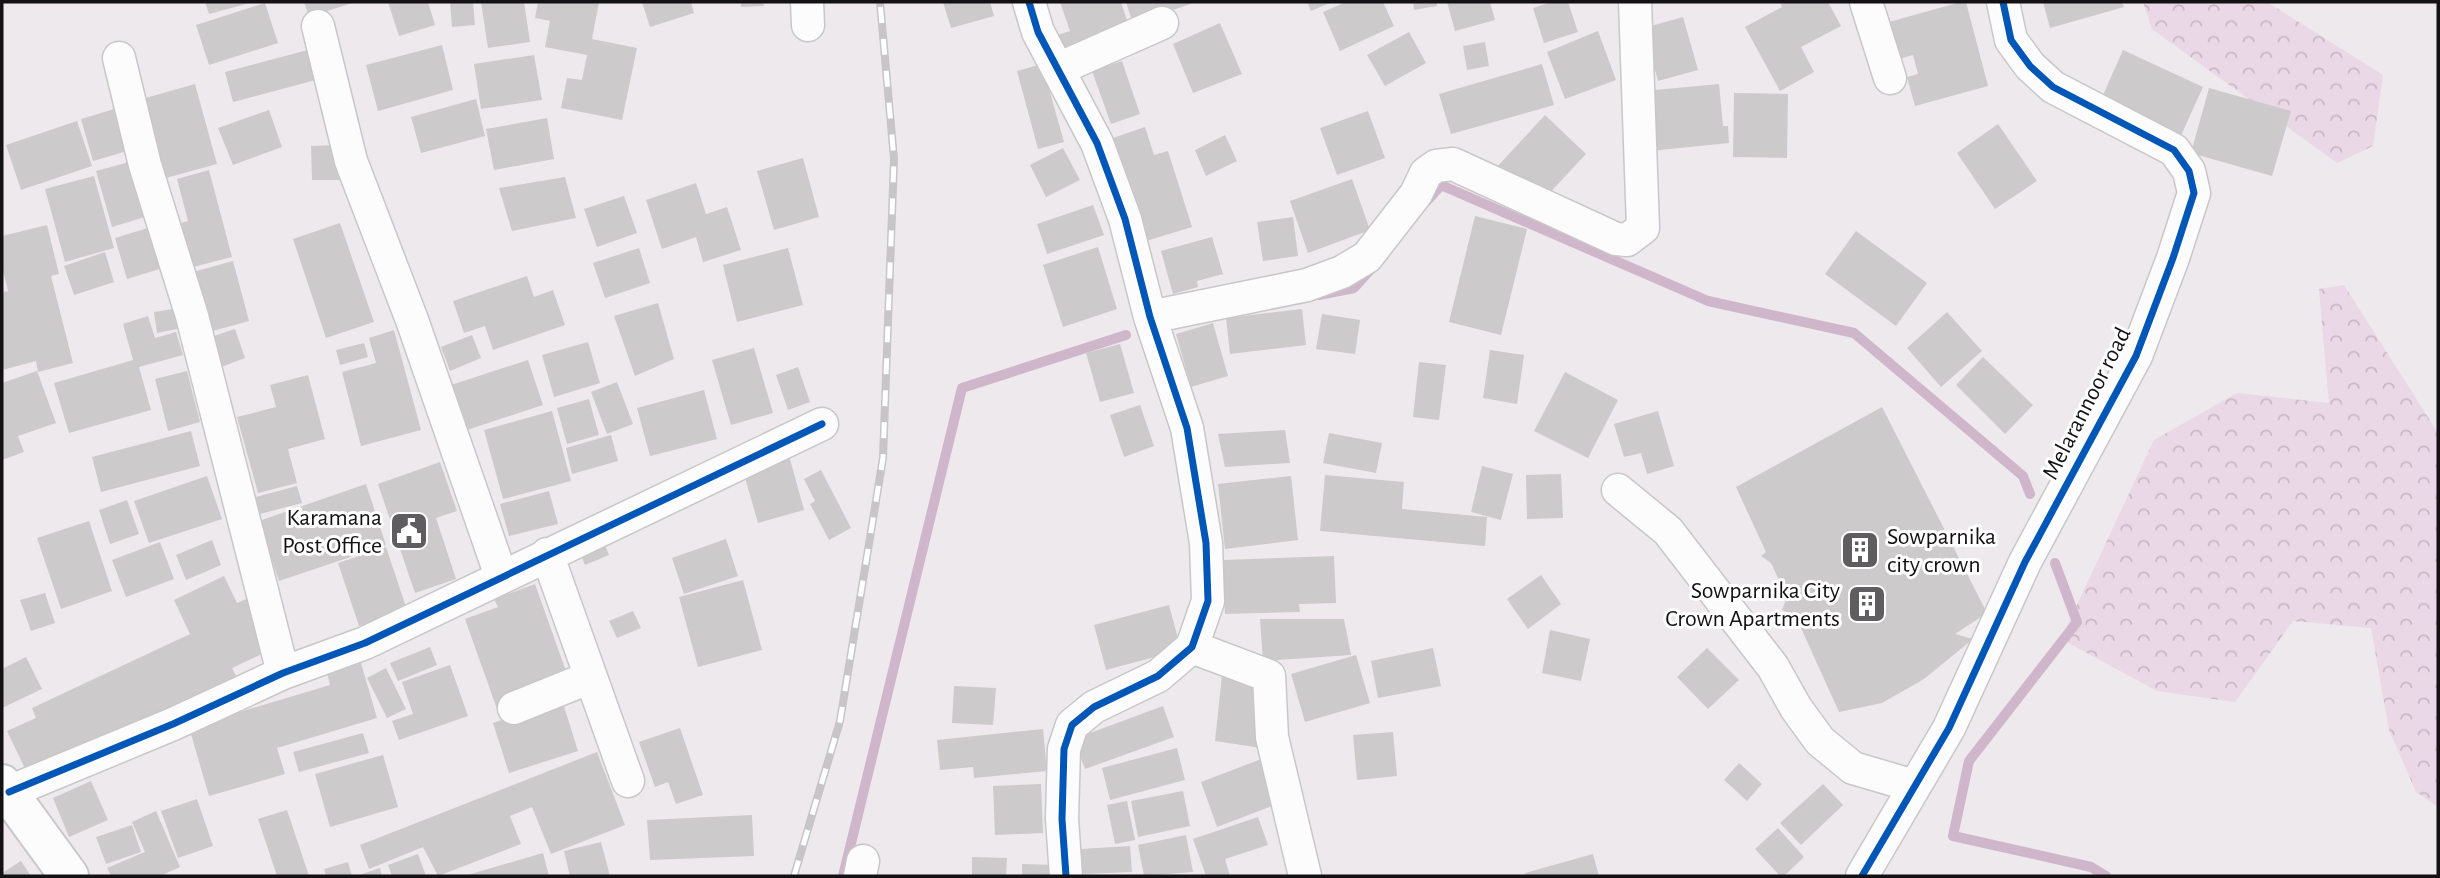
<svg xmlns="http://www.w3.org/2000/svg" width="2440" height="878" font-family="'Alegreya Sans',sans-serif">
<defs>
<pattern id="forest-crowns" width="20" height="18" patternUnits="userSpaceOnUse" patternTransform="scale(1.75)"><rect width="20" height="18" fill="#ead8e6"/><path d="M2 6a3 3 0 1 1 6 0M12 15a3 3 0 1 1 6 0" fill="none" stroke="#c8b8c4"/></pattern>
</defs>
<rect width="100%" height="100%" fill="#ede9ec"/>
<!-- forest -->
<path fill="url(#forest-crowns)" d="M2143 2H2267L2383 75 2373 146 2337 163 2152 29Z
M2344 285 2438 433V807L2416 792 2389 730 2371 628 2293 621 2235 702 2157 691 2061 639 2154 440 2237 393 2329 403 2319 289Z"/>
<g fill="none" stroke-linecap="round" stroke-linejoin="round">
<!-- stream -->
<path stroke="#d0b6cb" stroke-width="10" d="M1427 201 1441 185 1708 301 1854 333 2023 476 2030 494
M1319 295 1354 288 1371 269
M2055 563 2077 622 1969 761 1953 836 2091 867 2106 876
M843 876 962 388 1126 335"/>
</g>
<!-- building -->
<path fill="#cdcacc" d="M205 2H250V3L209 14Z
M304 2H355L309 17Z
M388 2H428L435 25 399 36Z
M450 2H473L475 25 452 27Z
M481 2H524L530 42 488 48Z
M538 2H599L592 39 637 48 622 120 561 108 567 78 582 80 587 55 545 47 550 21 535 18Z
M642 2H691L694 13 650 27Z
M741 2H763L764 6 741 7Z
M943 2H990L994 16 951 28Z
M1060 2H1121L1131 32 1061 55 1055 36 1070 31Z
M1126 2H1196L1133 24Z
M1307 2H1332L1311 11Z
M1346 2H1383L1394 26 1340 51 1323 12Z
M1413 2H1437V6L1414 10Z
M1447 2H1490L1495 20 1455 31Z
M1552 2H1568L1578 32 1544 43 1533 8Z
M1780 2H1828L1841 26 1801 47 1814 72 1780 91 1745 27 1782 7Z
M1961 2H1966L1988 86 1915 106 1907 77 1918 74 1913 55 1899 59 1889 22Z
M2043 2H2122L2124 7 2050 28Z
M265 3 278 43 209 65 196 25Z
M1683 17 1698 70 1658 81 1644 28Z
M1220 23 1242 74 1193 93 1173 44Z
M1598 31 1616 80 1565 99 1547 52Z
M1409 32 1426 63 1385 86 1367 55Z
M1485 42 1489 66 1467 70 1463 46Z
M442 45 453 90 378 111 366 65Z
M319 47 327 77 233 102 225 72Z
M2123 50 2203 87 2179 140 2099 104Z
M534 55 542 100 481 109 474 64Z
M1122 61 1140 114 1111 124 1092 71Z
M1042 64 1064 142 1038 149 1017 71Z
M1542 64 1554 105 1451 134 1439 94Z
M195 84 217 164 162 179 142 99Z
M1719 84 1723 126H1728L1729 143 1650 151 1644 91Z
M2209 88 2291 111 2272 176 2191 153Z
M1734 93 1788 94 1787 158 1733 157Z
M476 99 485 136 421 153 411 117Z
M121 107 134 149 93 161 81 119Z
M269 110 282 147 233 165 218 128Z
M1368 111 1385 158 1337 175 1320 128Z
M1545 115 1586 154 1544 199 1496 168Z
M547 118 554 159 494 170 486 129Z
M77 121 92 166 21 190 6 145Z
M1998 124 2037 181 1995 209 1957 153Z
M1145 127 1154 155 1168 151 1192 227 1146 241 1113 138Z
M1225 135 1237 161 1206 176 1195 150Z
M339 145 340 180H312L311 146Z
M1063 148 1080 180 1046 197 1030 165Z
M803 158 819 217 774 230 757 171Z
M133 161 148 216 112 227 96 171Z
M209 170 232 257 189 268 177 224 188 221 177 179Z
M94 176 114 248 65 262 45 189Z
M565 177 576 218 512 231 499 188Z
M1352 179 1370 230 1308 253 1290 201Z
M696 183 706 214 727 207 741 250 703 262 696 237 662 249 646 200Z
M624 196 637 233 597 247 584 209Z
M1093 205 1104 235 1047 254 1037 224Z
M1475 216 1527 229 1501 335 1449 322Z
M1293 217 1298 256 1263 261 1257 222Z
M340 223 374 322 326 338 293 239Z
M47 225 59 274 51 276 73 363 38 372 36 361 2 370V292L8 291 2 267V236Z
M151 227 163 268 127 279 115 238Z
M1856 231 1927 283 1896 326 1825 274Z
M1212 237 1223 274 1197 281 1198 287 1173 294 1161 251Z
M1098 247 1117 309 1063 327 1043 265Z
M639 248 650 283 605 298 593 263Z
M788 248 803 305 737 322 723 265Z
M105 252 114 282 74 295 64 266Z
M233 261 249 321 202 334 186 274Z
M527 276 534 297 553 290 565 325 493 350 485 326 464 333 453 301Z
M658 303 674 359 635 376 614 316Z
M179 308 182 328 157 333 154 312Z
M1302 309 1306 345 1230 354 1226 318Z
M1947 312 1982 351 1941 387 1907 348Z
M1322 314 1360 320 1355 354 1316 349Z
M148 316 155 338 176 332 183 355 139 367 151 410 69 433 54 383 133 360 123 324Z
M1213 323 1228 376 1191 387 1176 334Z
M235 329 245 358 221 367 211 337Z
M394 330 421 430 361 446 342 372 376 363 369 338Z
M472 335 481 358 450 371 441 347Z
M588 342 600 383 554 397 542 355Z
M364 343 368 357 340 365 336 350Z
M1120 344 1134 393 1100 402 1086 353Z
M754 348 773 413 731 425 712 360Z
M1490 350 1524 355 1517 404 1483 398Z
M1983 357 2033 405 2005 434 1956 385Z
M528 360 543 405 461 432 445 387Z
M1419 362 1446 365 1439 420 1413 417Z
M798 367 810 402 788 410 776 375Z
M37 371 56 423 18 436 24 452 2 460V383Z
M187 371 200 422 168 431 155 379Z
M1565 372 1618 400 1588 458 1534 431Z
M308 375 325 439 288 449 297 483 258 493 237 417 276 407 270 385Z
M617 382 633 424 607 434 591 392Z
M704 390 717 439 650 456 637 408Z
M589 399 599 435 567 444 557 408Z
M1140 405 1154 446 1124 457 1110 415Z
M1882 407 1987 613 1955 634 1973 639 1924 679 1882 703 1839 712 1796 617 1782 610 1787 597 1771 563 1761 556 1766 552 1736 487Z
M552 411 571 481 503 499 484 430Z
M1658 411 1674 466 1647 474 1641 453 1624 457 1614 424Z
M1285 430 1290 463 1225 467 1218 434Z
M191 431 200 466 101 492 92 457Z
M1329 433 1382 443 1376 473 1323 463Z
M611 435 618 461 572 474 566 448Z
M790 459 804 510 758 523 743 471Z
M440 462 457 511 436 518 456 579 415 593 378 484Z
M1482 466 1513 474 1501 520 1471 512Z
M821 470 851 528 829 540 810 504 815 501 804 479Z
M1561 474 1563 518 1527 519 1526 475Z
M1325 475 1404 482 1402 509 1487 517 1485 546 1320 531Z
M207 476 222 519 149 543 134 501Z
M1291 476 1298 540 1225 549 1218 484Z
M366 484 386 545 279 581 259 521Z
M297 486 302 503 260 514 256 497Z
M549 491 558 524 509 536 500 504Z
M127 500 139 534 110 544 99 510Z
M89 521 112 591 61 609 37 538Z
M602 538 609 555 585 565 578 548Z
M726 539 738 576 684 594 672 558Z
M212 540 221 565 186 580 176 555Z
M160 542 174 579 126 597 112 560Z
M386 547 407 610 359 626 338 563Z
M1334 556 1336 603 1299 604 1300 612 1225 614 1223 560Z
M1541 575 1561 604 1528 629 1507 599Z
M224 576 237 603 251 597 275 648 232 668 237 678 29 777 7 731 36 718 32 708 190 634 174 600Z
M743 580 762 650 698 667 679 597Z
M535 584 567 674 504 696 507 705 497 709 465 619 498 607 494 599Z
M45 593 55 623 31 631 20 600Z
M1169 605 1181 650 1106 670 1094 625Z
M633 611 641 628 617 638 609 621Z
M1260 619H1344L1351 655 1263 661Z
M1550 630 1590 639 1581 681 1542 673Z
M430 647 437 665 398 681 390 663Z
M1433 648 1441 686 1378 698 1371 661Z
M1707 648 1739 680 1708 709 1677 677Z
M1356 655 1370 703 1305 722 1291 674Z
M26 657 42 689 2 708V669Z
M361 663 377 718 277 748 285 774 209 796 189 727 330 685 327 673Z
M450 665 468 716 399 740 392 721 413 714 402 682Z
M386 668 406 709 387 718 367 678Z
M1222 675 1264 684 1261 748 1215 741Z
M954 686 996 688 993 725 952 723Z
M562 700 578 751 509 773 493 723Z
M1163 706 1174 737 1085 769 1074 739Z
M680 728 703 795 676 804 668 782 655 787 639 742Z
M1043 729 1047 771 974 778 973 767 940 770 937 740Z
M1393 732 1397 776 1357 780 1353 735Z
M363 733 369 753 299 772 293 752Z
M1177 748 1185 780 1110 800 1102 768Z
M597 752 625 825 551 854 532 807 510 816 521 844 438 876 423 847 369 869 360 845Z
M383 755 398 807 330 827 315 774Z
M1264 758 1280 803 1217 827 1201 782Z
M1739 763 1762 784 1747 801 1724 780Z
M91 781 108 820 69 837 53 798Z
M1041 784 1043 833 995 835 993 786Z
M1823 784 1843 805 1801 845 1780 823Z
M1183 791 1190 826 1138 837 1131 801Z
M197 799 213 846 178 858 161 811Z
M1127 801 1135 840 1115 844 1107 805Z
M287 810 309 876H277L258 819Z
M156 811 180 867 160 876H111L107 868 145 852 132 822Z
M752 815 754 856 650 860 647 820Z
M1258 817 1268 845 1225 859 1230 876H1206L1193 839Z
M132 825 141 852 106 864 96 837Z
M1778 828 1804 857 1784 876H1780L1755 849Z
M1186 835 1193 872 1144 876 1138 845Z
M601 842 610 876H570L564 851Z
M1130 846 1132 872 1082 874 1081 849Z
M543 853 549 876H464Z
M418 854 426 876H392L388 865Z
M1593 854 1599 876H1526L1525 873Z
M972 857 1007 858 1006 876H972Z
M21 861 31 876H2V873Z
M348 862 352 876H326L324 869Z
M1022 864 1057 865 1056 876H1022Z
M380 868 382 876H356Z"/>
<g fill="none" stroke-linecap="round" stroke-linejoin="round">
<defs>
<path id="minor" d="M807 2 808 25
M1029 2 1038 32 1097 143 1125 219 1150 317 1187 428 1206 543 1208 601 1192 647 1158 676 1094 707 1072 725 1064 749 1062 819 1066 876
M1866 2 1890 78
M318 26 351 161 412 320 501 576
M119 58 145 165 192 316 283 673
M1058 69 1162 23
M1150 317 1307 285 1342 272 1367 257 1416 194 1426 173 1436 166 1453 164 1616 239 1627 240 1643 228 1635 2
M1618 490 1668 531 1773 667 1796 708 1820 741 1853 768 1914 786
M547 554 628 781
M1192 647 1269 676 1272 737 1305 876
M514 708 591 677
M9 792 173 724 283 673 365 643 822 424
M860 876 863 861
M1862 876 1949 728 2025 562 2136 356 2173 258 2194 193 2189 171 2174 150 2053 87 2030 66 2011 40 2003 2"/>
<path id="major" d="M2 784 69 876"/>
</defs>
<!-- minor casing -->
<use href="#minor" stroke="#c9c7c8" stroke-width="35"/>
<!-- major casing -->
<use href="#major" stroke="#c9c7c8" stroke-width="42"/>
<!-- minor -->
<use href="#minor" stroke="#fcfcfc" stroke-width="32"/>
<!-- major -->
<use href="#major" stroke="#fcfcfc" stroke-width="38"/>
<defs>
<path id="rail" d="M794 876 840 721 883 458 894 159 880 2"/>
</defs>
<!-- rail casing -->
<use href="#rail" stroke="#c7c5c7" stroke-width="8"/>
<!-- rail -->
<use href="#rail" stroke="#fff" stroke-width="5" stroke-dasharray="16" stroke-linecap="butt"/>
<defs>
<path id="cycleway" d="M1029 2 1038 32 1097 143 1125 219 1150 317 1187 428 1206 543 1208 601 1192 647 1158 676 1094 707 1072 725 1064 749 1062 819 1066 876
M9 792 173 724 283 673 365 643 822 424
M1862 876 1949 728 2025 562 2136 356 2173 258 2194 193 2189 171 2174 150 2053 87 2030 66 2011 40 2003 2"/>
</defs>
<!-- cycleway casing -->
<use href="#cycleway" stroke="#fff" stroke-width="11"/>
<!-- cycleway -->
<use href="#cycleway" stroke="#0057b8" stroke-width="7"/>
</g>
<!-- icons -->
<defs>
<symbol id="civic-square" viewBox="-11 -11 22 22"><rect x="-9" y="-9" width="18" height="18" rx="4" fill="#5f5d5f" stroke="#fff"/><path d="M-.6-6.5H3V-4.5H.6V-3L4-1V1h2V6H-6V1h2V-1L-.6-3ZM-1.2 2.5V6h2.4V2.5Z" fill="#fff"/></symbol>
<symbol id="building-square" viewBox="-11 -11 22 22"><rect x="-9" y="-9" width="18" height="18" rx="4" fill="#5f5d5f" stroke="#fff"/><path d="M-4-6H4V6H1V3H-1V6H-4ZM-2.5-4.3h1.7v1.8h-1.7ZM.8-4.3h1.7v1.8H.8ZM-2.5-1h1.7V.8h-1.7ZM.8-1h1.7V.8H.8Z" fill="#fff"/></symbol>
</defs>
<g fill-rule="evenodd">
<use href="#civic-square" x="387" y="509" width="44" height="44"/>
<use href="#building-square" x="1838" y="528" width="44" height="44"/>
<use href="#building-square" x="1845" y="582" width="44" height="44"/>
</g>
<g text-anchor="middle" stroke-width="6" stroke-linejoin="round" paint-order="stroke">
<!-- street labels -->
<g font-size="24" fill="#131113" stroke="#fff">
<text transform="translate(2086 403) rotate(-63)" y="8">Melarannoor road</text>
</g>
<!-- poi labels -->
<g font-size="24" fill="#131113" stroke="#fff" text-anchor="end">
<text x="382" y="525">Karamana<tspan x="382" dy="28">Post Office</tspan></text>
<text x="1887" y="544" text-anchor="start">Sowparnika<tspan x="1887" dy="28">city crown</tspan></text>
<text x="1840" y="598">Sowparnika City<tspan x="1840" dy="28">Crown Apartments</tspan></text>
</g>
</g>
<!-- border -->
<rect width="2440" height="878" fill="none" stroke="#131113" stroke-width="7"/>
</svg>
